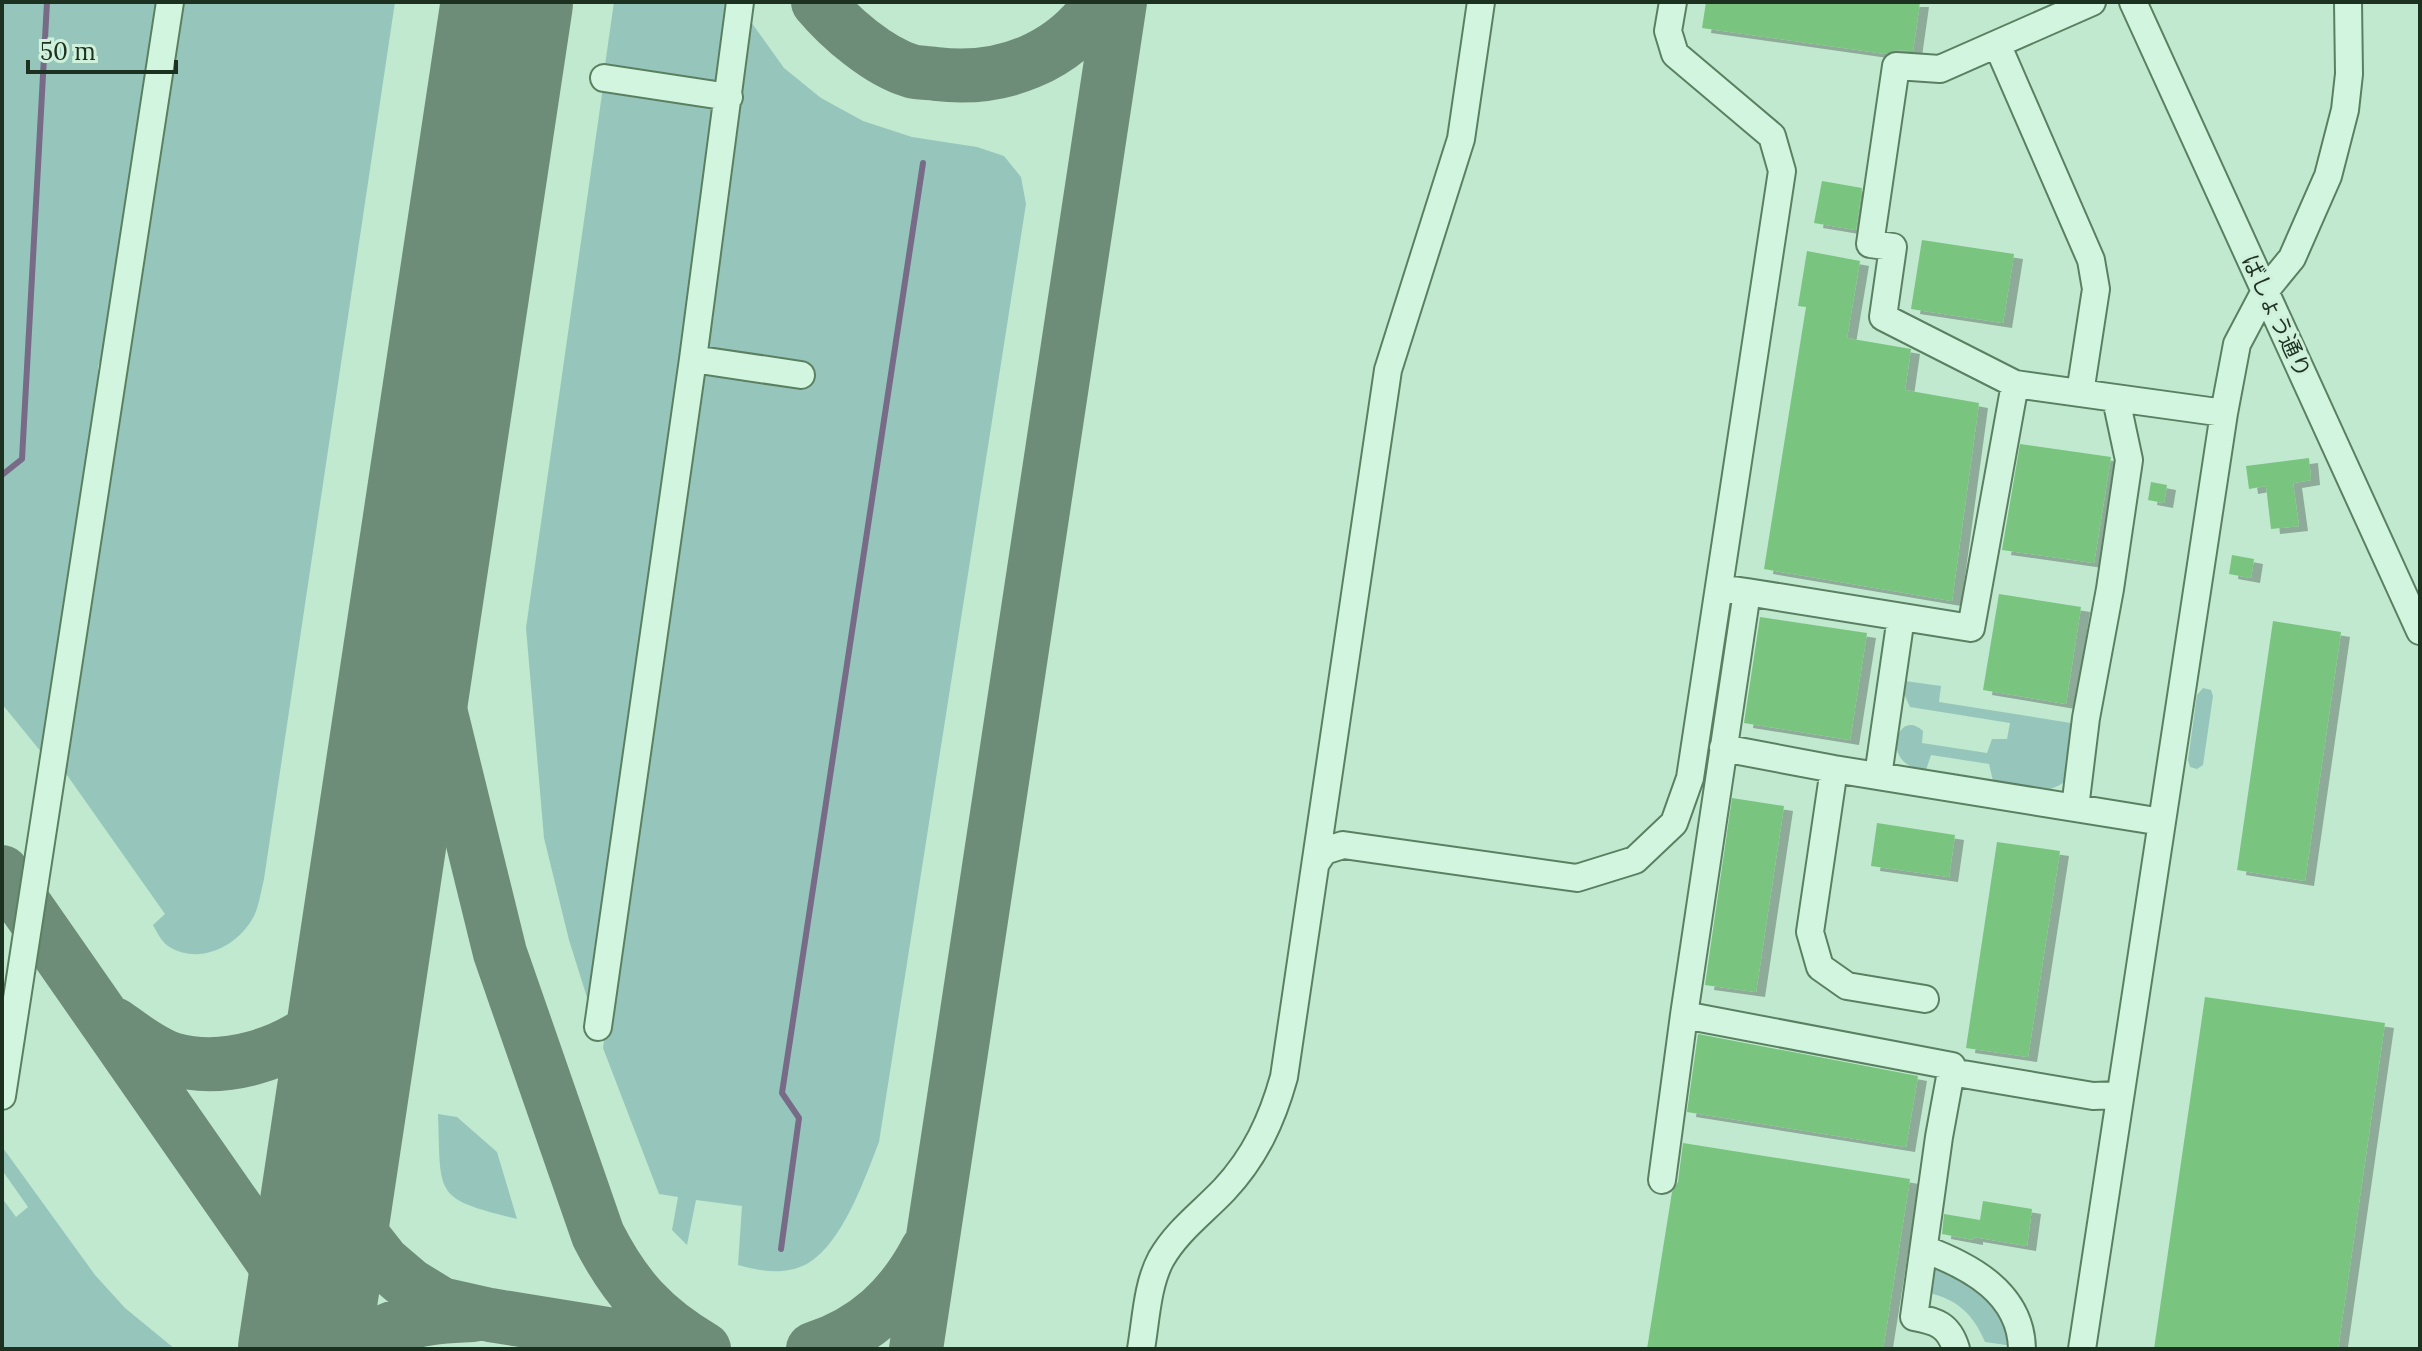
<svg xmlns="http://www.w3.org/2000/svg" width="2422" height="1351" font-family="Lora,'Noto Sans JP',serif">
<defs>
<filter id="shadow"><feDropShadow dx="9" dy="5" stdDeviation="0" flood-color="#0004"/></filter>
</defs>
<rect width="100%" height="100%" fill="#c0e9cf"/>
<!-- green -->
<path fill="#96c6bb" d="M2 2H160L113 335 98 366 102 400 42 753 2 704Z
M178 2H395L264 879C261 891 259 906 254 916 238 947 198 966 168 946 161 941 157 932 153 925L165 914 62 768Z
M614 2H733L722 88 604 72Z
M746 15 784 68 821 98 863 121 912 137 977 147 1004 156 1021 177 1026 204 879 1142C864 1180 838 1259 794 1269 774 1274 757 1270 738 1265L742 1206 696 1200 687 1245 672 1230 678 1197 659 1194 603 1048 702 354Z
M603 87 720 107 594 1020 569 940 544 838 526 628Z
M1905 681 1941 686 1939 702 2071 723 2073 726 2067 779C2050 798 2021 787 1999 784L1993 781 1989 764 1931 755 1926 770C1878 767 1897 706 1923 731L1922 743 1987 753 1992 739H2007L2010 723 1910 707 1905 696Z
M2203 688 2211 690 2213 696 2203 765 2197 769 2190 767 2188 760 2197 695Z
M438 1114 457 1117 497 1152 517 1219C433 1198 441 1197 438 1114Z
M3 1148 95 1275 125 1308 175 1349H2V1198L16 1217 28 1207 2 1170Z
M1939 1267 1951 1269 1996 1303 2013 1346 1985 1342C1974 1315 1957 1299 1929 1293L1932 1271Z"/>
<g fill="none" stroke-linecap="round" stroke-linejoin="round">
<!-- stream -->
<path stroke="#776b88" stroke-width="6" d="M2 475 22 459 47 2
M781 1249 799 1118 782 1093 923 163"/>
<!-- taxiway -->
<path stroke="#6e8d78" stroke-width="54" d="M818 2C840 28 878 61 911 71 919 73 928 73 936 74 1002 82 1064 58 1101 2
M415 608 500 953 598 1235C625 1288 653 1319 704 1349
M2 872 272 1260 307 1327
M114 1024C131 1036 152 1053 172 1059 224 1074 287 1054 327 1019 339 1008 349 994 360 982
M331 1173 361 1234 383 1262 410 1285 441 1304 490 1315 693 1348
M350 1349C399 1322 417 1317 473 1315
M813 1349C866 1332 902 1298 927 1250
M916 1349 1120 2"/>
<!-- runway -->
<path stroke="#6e8d78" stroke-width="132" d="M304 1349 507 2"/>
</g>
<!-- building -->
<path fill="#79c47e" filter="url(#shadow)" d="M1706 2H1920L1913 51 1896 50 1886 54 1702 28Z
M1822 181 1862 188 1856 230 1814 223Z
M1922 240 2014 254 2003 323 1911 309Z
M1807 251 1860 261 1847 338 1911 349 1905 390 1979 403 1952 601 1764 569 1806 307 1798 306Z
M2020 444 2111 457 2094 563 2002 550Z
M2309 458 2311 480 2293 483 2299 526 2271 529 2266 486 2249 489 2246 466Z
M2151 482 2167 485 2164 503 2148 500Z
M2232 555 2254 559 2251 578 2229 574Z
M1999 594 2081 607 2066 704 1983 690Z
M1760 617 1867 633 1850 740 1744 723Z
M2273 621 2341 632 2305 881 2237 870Z
M1732 798 1784 806 1756 992 1705 985Z
M1877 823 1955 835 1949 877 1871 866Z
M1997 842 2060 851 2028 1057 1966 1048Z
M2205 997 2385 1023 2338 1349H2154Z
M1698 1034 1918 1076 1906 1147 1687 1112Z
M1683 1143 1910 1179 1883 1349H1647L1672 1192 1678 1182Z
M1983 1201 2032 1209 2027 1246 1974 1237V1240L1942 1234 1944 1214 1980 1220Z"/>
<g fill="none" stroke-linecap="round" stroke-linejoin="round">
<defs>
<path id="minor" d="M2092 2 1940 69 1896 66 1870 244 1893 247 1883 317 2015 384 2224 413
M2133 2 2420 631
M1997 44 2091 260 2096 289 2080 393
M604 78 729 97
M693 359 801 375
M1719 588 1747 592 1684 1015 1952 1066 1939 1137 1914 1317C1936 1321 1949 1325 1956 1349
M1747 592 1971 628 2015 384
M1723 748 1834 769 2162 822
M1834 769 1810 932 1820 967 1847 986 1925 999
M1878 776 1901 617
M2075 808 2086 718 2110 589 2129 460 2116 399
M1316 863 1324 851 1343 845 1577 878 1635 860 1674 823 1690 778 1782 171 1772 136 1675 54 1668 31 1673 2
M598 1027 693 359 740 2
M1951 1072 2093 1096 2120 1095
M2 1096 170 2
M1662 1180 1684 1015
M1924 1249C1970 1266 2021 1293 2022 1349
M1141 1349C1146 1320 1147 1285 1161 1259 1177 1231 1202 1213 1224 1190 1255 1157 1272 1120 1284 1077L1388 370 1461 139 1481 2
M2082 1349 2224 413 2237 344 2265 291 2292 258 2328 176 2345 110 2349 74 2348 2"/>
</defs>
<!-- minor casing -->
<use href="#minor" stroke="#5a8061" stroke-width="30"/>
<!-- minor -->
<use href="#minor" stroke="#d2f5df" stroke-width="26"/>
</g>
<g text-anchor="middle" stroke-width="6" stroke-linejoin="round" paint-order="stroke">
<!-- street labels -->
<g font-size="22" fill="#1d3120" stroke="#cff1db">
<text transform="translate(2277 316) rotate(65)" y="8">ばしょう通り</text>
</g>
</g>
<!-- border -->
<rect width="2422" height="1351" fill="none" stroke="#1d3120" stroke-width="8"/>
<!-- scale -->
<path d="M28 60v12h148v-12" fill="none" stroke="#1d3120" stroke-width="4"/>
<text x="40" y="60" font-size="24" fill="#1d3120" stroke="#cff1db" stroke-width="6" paint-order="stroke">50 m</text>
</svg>
